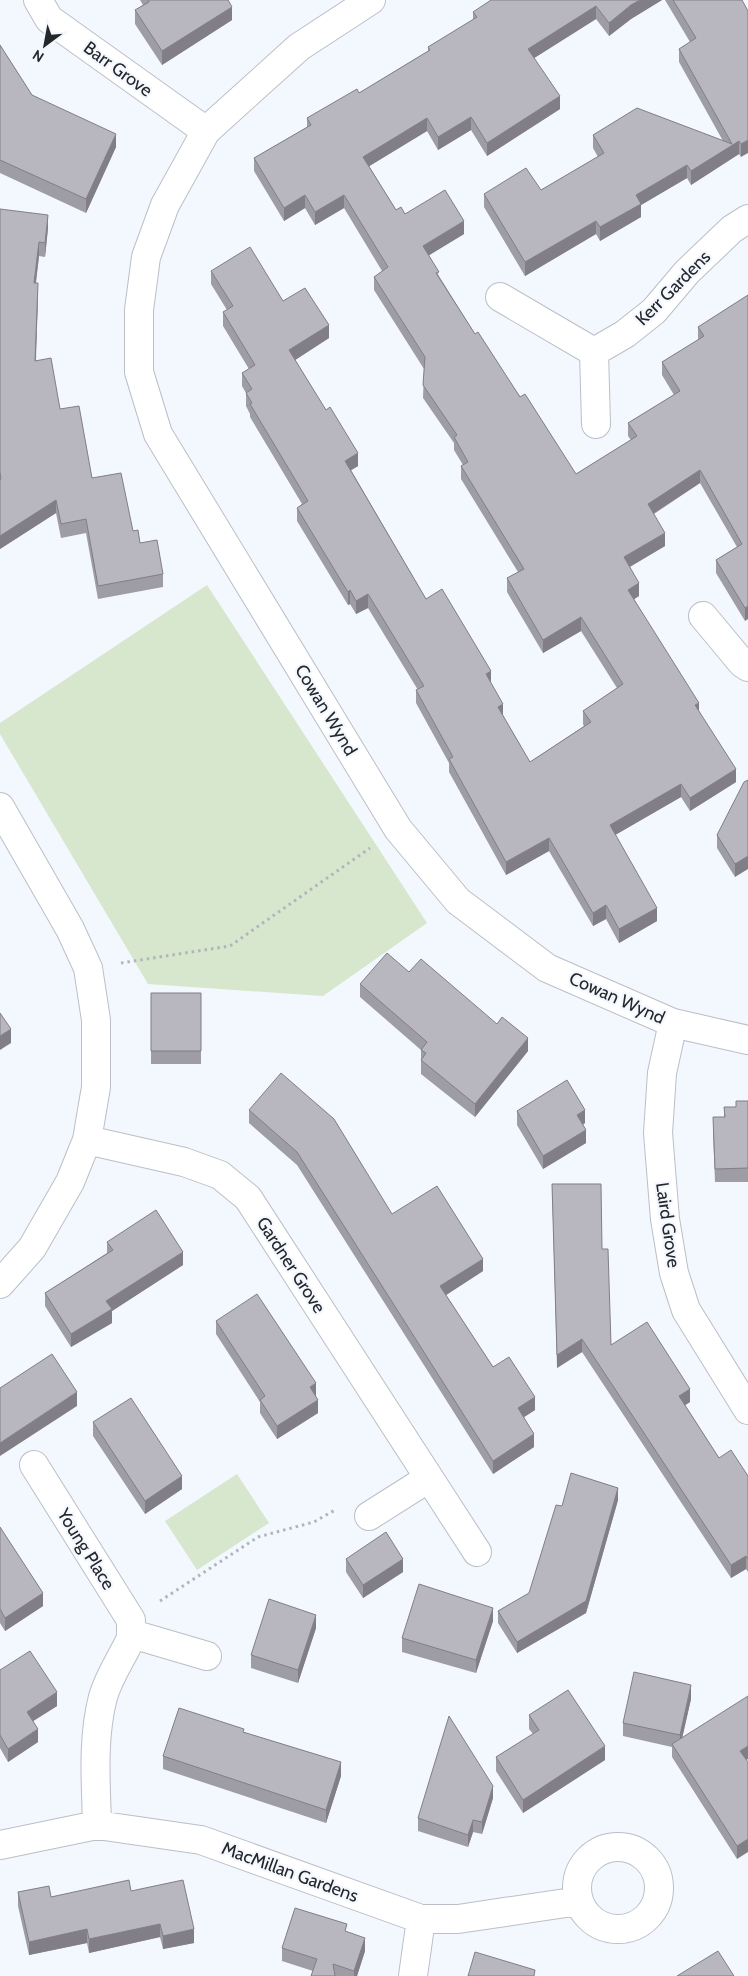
<svg xmlns="http://www.w3.org/2000/svg" width="748" height="1976" font-family="Cabin,sans-serif">
<rect width="100%" height="100%" fill="#f3f7fe"/>
<!-- green -->
<path fill="#d6e7cd" d="M207 585 427 923 323 996 148 984 0 734V723Z
M237 1474 269 1523 197 1570 165 1521Z"/>
<g fill="none" stroke-linecap="round" stroke-linejoin="round">
<defs>
<path id="street" d="M38 0 49 19 206 131
M371 0 299 47 206 131 165 205 146 257 139 310V372L158 434 398 829 458 901 547 968 673 1023 748 1040
M500 297 594 352 596 424
M594 352 625 334 654 311 687 272 732 229 748 219
M703 616 742 663 748 667
M0 807 70 929 88 968 96 1020V1087L87 1140 70 1182 32 1248 0 1284
M673 1023 662 1073 658 1133 665 1219 674 1273 686 1310 748 1410
M87 1140 184 1162 220 1175 248 1198 477 1552
M34 1465 131 1620V1638C122 1658 109 1676 103 1697 92 1739 96 1783 97 1825
M369 1516 429 1478
M132 1634 207 1656
M0 1845 97 1825 201 1840 421 1919H458L579 1901
M577 1888a41 41 0 1 1 82 0a41 41 0 1 1-82 0Z
M413 1976 421 1919"/>
</defs>
<!-- street casing -->
<use href="#street" stroke="#bbbfc6" stroke-width="30"/>
<!-- path -->
<path stroke="#b1b4ba" stroke-width="3" stroke-dasharray="2.5 4" stroke-linecap="butt" d="M121 963 230 946 370 848
M160 1601 258 1537 314 1522 335 1510"/>
<!-- street -->
<use href="#street" stroke="#fff" stroke-width="28"/>
</g>
<!-- wall -->
<path fill="#9e9da3" d="M140 0H228L232 20 162 65 135 24V10L143 5Z
M662 0 631 19 609 36 596 19 534 58 560 109 487 156 471 130 438 150 427 131 369 166 396 210 464 234 429 255 439 276 475 334 576 474 631 440 628 436V423L674 395 662 375V362L698 340V327L748 295 745 621 716 573V560L737 547 700 483 654 514 665 546 630 567 639 596 634 599 699 711 736 782 690 811 681 797 615 835 657 921 619 943 606 919 593 926 549 851 506 875 449 772V763L416 703V690H418L368 608 356 614 350 604 348 605 297 521V508L302 504 250 417V414L246 406V393L242 386V373L249 369 223 326V312L227 310 211 284V271L283 301 329 338 295 360 358 466 351 470 426 599 491 683 503 716 530 762 584 726 583 724V711L617 688 581 631 543 653 507 592V578L518 572 461 479V466L463 465 454 450V443L423 398 424 369 374 290V277L382 271 344 208 315 225 305 208 284 221 254 171V158L307 127V118L359 93 428 51V47L473 20V12Z
M665 0H742L741 157 739 154 691 185 687 178 641 205V217L600 241 596 234 525 276 484 207V194L541 190 598 157 593 148V135L723 141 679 62V49L690 42Z
M0 45 32 95 116 147 86 213 0 173Z
M0 209 48 228 45 257 39 256 36 283 38 296 36 361 60 409 92 478 133 531 140 543 163 574V587L98 599 86 533 61 538 56 513 0 549Z
M748 780 735 877 717 848V835Z
M409 972 528 1051 475 1117 421 1074V1050L360 997V984Z
M151 993H201V1064H151Z
M748 1101V1182H715L713 1131 724 1117V1107H736Z
M249 1110 392 1214 483 1271 446 1295 493 1367 535 1410 524 1417 534 1447 493 1474 297 1165 249 1123Z
M517 1111 585 1123 583 1125 586 1143 543 1169 517 1125Z
M552 1184 602 1249 611 1345 690 1402 685 1405 719 1458 748 1476V1572L746 1569 731 1578 582 1352 557 1368Z
M107 1242 183 1265 112 1311V1323L71 1347 45 1306V1293L107 1253Z
M216 1321 316 1396 318 1413 277 1439 260 1413V1402L216 1334Z
M93 1422 182 1489 145 1514 93 1436Z
M618 1500 586 1613 517 1653 498 1623V1611L529 1593 562 1506Z
M0 1527 43 1606 5 1631 0 1623Z
M346 1559 403 1572 363 1598 346 1572Z
M493 1621 476 1673 402 1652V1638Z
M316 1628 298 1683 251 1668V1655Z
M0 1670 57 1706 33 1721 38 1742 8 1762 0 1748Z
M691 1699 682 1737 746 1760 737 1859 672 1757V1747L623 1736V1723Z
M529 1715 605 1760 523 1813 496 1771V1757L533 1734 529 1729Z
M244 1732 341 1776 326 1823 163 1769V1756Z
M493 1798 482 1834 473 1832 468 1847 418 1831V1818Z
M131 1891 194 1943 163 1949 160 1937 89 1953 87 1943 29 1955 18 1906V1892L51 1897Z
M347 1932 365 1951 357 1976H311L313 1971 282 1961V1948Z"/>
<!-- shaded-wall -->
<path fill="#817f85" d="M640 0H662L631 19 609 36V23L631 5Z
M596 6V19L528 62V49Z
M232 7V20L162 65V51Z
M560 96V109L487 156V143Z
M471 117V130L438 150V137Z
M427 118V131L363 170V157Z
M116 134V147L86 213V199Z
M748 140V153L741 157V144Z
M739 141V154L691 185V171Z
M687 165V178L641 205V217L600 241V227L636 195Z
M305 195V208L284 221V208Z
M344 195V208L315 225V212Z
M48 215V228L45 257V243Z
M464 221V234L423 259V246Z
M596 221V234L525 276V262Z
M39 242V256L34 296V283Z
M38 283V296L35 374V361Z
M329 325V338L289 364V350Z
M358 453V466L345 474V461Z
M700 470V483L648 517V504Z
M56 500V513L0 549V536Z
M665 533V546L624 570V557Z
M639 583V596L628 603V590Z
M350 590V604L348 605V592Z
M368 594V608L356 614V601Z
M748 606V619L745 621V608Z
M581 617V631L543 653V640Z
M491 671V684L486 674Z
M699 703V716L695 705Z
M503 704V717L498 707Z
M736 769V782L690 811V798Z
M681 784V797L610 838V825Z
M549 838V851L506 875V862Z
M748 856V869L735 877V864Z
M606 905V919L593 926V913Z
M657 908V921L619 943V929Z
M11 1029V1043L0 1050V1036Z
M528 1038V1051L475 1117V1104Z
M585 1110V1123L577 1128V1115Z
M586 1130V1143L543 1169V1156Z
M183 1252V1265L112 1311V1323L71 1347V1334L106 1301Z
M483 1259V1271L440 1299V1286Z
M582 1339V1352L557 1368V1355Z
M316 1383V1397L310 1387Z
M690 1389V1402L679 1409V1396Z
M77 1392V1406L0 1456V1443Z
M535 1397V1410L518 1421V1408Z
M318 1400V1413L277 1439V1426Z
M534 1434V1447L493 1474V1461Z
M182 1476V1489L145 1514V1501Z
M618 1488V1500L586 1613 517 1653V1642Z
M746 1556V1569L731 1578V1565Z
M403 1559V1572L363 1598V1585Z
M43 1593V1606L5 1631V1618Z
M493 1608V1621L476 1673V1660Z
M316 1615V1628L298 1683V1670Z
M691 1685V1699L680 1748V1735Z
M57 1692V1706L27 1725V1712Z
M38 1729V1742L8 1762V1749Z
M605 1746V1760L523 1813V1800Z
M748 1746V1759L740 1764V1751Z
M341 1762V1776L326 1823V1810Z
M493 1786V1798L482 1834V1822Z
M473 1820V1832L468 1847V1835Z
M748 1839V1852L737 1859V1846Z
M160 1924V1937L89 1953V1939Z
M87 1929V1943L29 1955V1942Z
M194 1929V1943L163 1949V1936Z
M365 1938V1951L357 1976H354V1971Z"/>
<!-- building -->
<path fill="#b8b6be" stroke="#817f85" d="M148 0H228L232 7 162 51 135 10 149 2Z
M491 0H640L631 5 609 23 596 6 528 49 560 96 487 143 471 117 438 137 427 118 363 157 396 210 401 207 405 214 445 190 464 221 423 246 439 272 436 273 475 334 478 332 520 397 525 394 576 474 637 436 628 423 680 391 662 362 704 336 698 327 748 295V606L745 608 716 560 742 544 700 470 648 504 665 533 624 557 639 583 628 590 699 703 695 705 736 769 690 798 681 784 610 825 657 908 619 929 606 905 593 913 549 838 506 862 449 759 453 757 416 690 424 686 368 594 356 601 350 590 348 592 297 508 308 501 250 404 252 403 246 393 252 389 242 373 255 365 223 312 233 306 211 271 250 247 283 301 305 288 329 325 289 350 326 410 330 407 358 453 345 461 426 599 442 589 491 671 486 674 503 704 498 707 530 762 591 722 583 711 623 684 581 617 543 640 507 578 524 569 461 466 468 462 454 437 457 435 423 385 425 357 374 277 388 267 344 195 315 212 305 195 284 208 254 158 311 125 307 118 357 89 359 93 430 50 428 47 477 17 473 12Z
M673 0H742L748 11V140L741 144 739 141 691 171 687 165 636 195 641 204 600 227 596 221 525 262 484 194 526 168 541 190 604 153 593 135 637 108 732 144 679 49 696 38Z
M0 45 32 95 116 134 86 199 0 160Z
M0 209 48 215 45 243 39 242 34 283H38L35 361 51 358 60 409 79 406 92 478 121 473 133 531 138 530 140 543 157 540 163 574 98 586 86 519 61 524 56 500 0 536V480L1 479 0 472Z
M748 780V856L735 864 717 835 744 782Z
M387 953 409 972 421 959 497 1024 502 1017 528 1038 475 1104 421 1060 426 1053 421 1050 427 1042 360 984Z
M151 993H201V1051H151Z
M0 1013 11 1029 0 1036Z
M281 1073 334 1119 392 1214 437 1186 483 1259 440 1286 493 1367 509 1357 535 1397 518 1408 534 1434 493 1461 297 1152 249 1110Z
M567 1080 585 1110 577 1115 586 1130 543 1156 517 1111Z
M736 1101H748V1168L715 1169 713 1117H725L724 1107H736Z
M552 1184H601L602 1249H608L611 1345 647 1322 690 1389 679 1396 719 1458 731 1450 748 1476V1559L746 1556 731 1565 582 1339 557 1355Z
M156 1210 183 1252 106 1301 112 1309 71 1334 45 1293 113 1250 107 1242Z
M257 1294 316 1383 310 1387 318 1400 277 1426 260 1400 265 1396 216 1321Z
M52 1354 77 1392 0 1443V1388Z
M131 1398 182 1476 145 1501 93 1422Z
M571 1473 618 1488 586 1601 517 1642 498 1611 529 1593 556 1505 562 1506Z
M0 1527 43 1593 5 1618 0 1609Z
M386 1532 403 1559 363 1585 346 1559Z
M419 1584 493 1608 476 1660 402 1638Z
M269 1599 316 1615 298 1670 251 1655Z
M30 1651 57 1692 27 1712 38 1729 8 1749 0 1735V1670Z
M634 1672 691 1685 680 1735 623 1723Z
M568 1690 605 1746 523 1800 496 1757 539 1730 529 1715Z
M748 1696V1746L740 1751 748 1762V1839L737 1846 672 1744Z
M179 1708 244 1729 243 1732 341 1762 326 1810 163 1756Z
M449 1716 493 1786 482 1822 473 1820 468 1835 418 1818Z
M129 1880 131 1891 183 1880 194 1929 163 1936 160 1924 89 1939 87 1929 29 1942 18 1892 49 1886 51 1897Z
M295 1908 347 1924 345 1931 365 1938 354 1971 333 1964 335 1976H311L317 1959 282 1948Z
M718 1951 734 1976H677Z
M475 1952 535 1970 534 1976H468Z"/>
<g text-anchor="middle" stroke-width="4.5" stroke-linejoin="round" paint-order="stroke">
<!-- street labels -->
<g font-size="18" fill="#252629" stroke="#f3f7fe">
<text transform="translate(118 69) rotate(36)" y="6">Barr Grove</text>
<text transform="translate(673 288) rotate(-45)" y="6">Kerr Gardens</text>
<text transform="translate(326 710) rotate(59)" y="6">Cowan Wynd</text>
<text transform="translate(617 998) rotate(24)" y="6">Cowan Wynd</text>
<text transform="translate(668 1225) rotate(82)" y="6">Laird Grove</text>
<text transform="translate(291 1265) rotate(57)" y="6">Gardner Grove</text>
<text transform="translate(86 1549) rotate(58)" y="6">Young Place</text>
<text transform="translate(290 1872) rotate(20)" y="6">MacMillan Gardens</text>
</g>
</g>
<!-- north arrow -->
<g transform="translate(45 45) rotate(212)" stroke="#f3f7fe" stroke-width="4" paint-order="stroke">
<path d="M0-4L9 19L0 12L-9 19Z" fill="#252629"/>
<text y="-8" font-size="14" font-weight="bold" text-anchor="middle" fill="#252629">N</text>
</g>
</svg>
